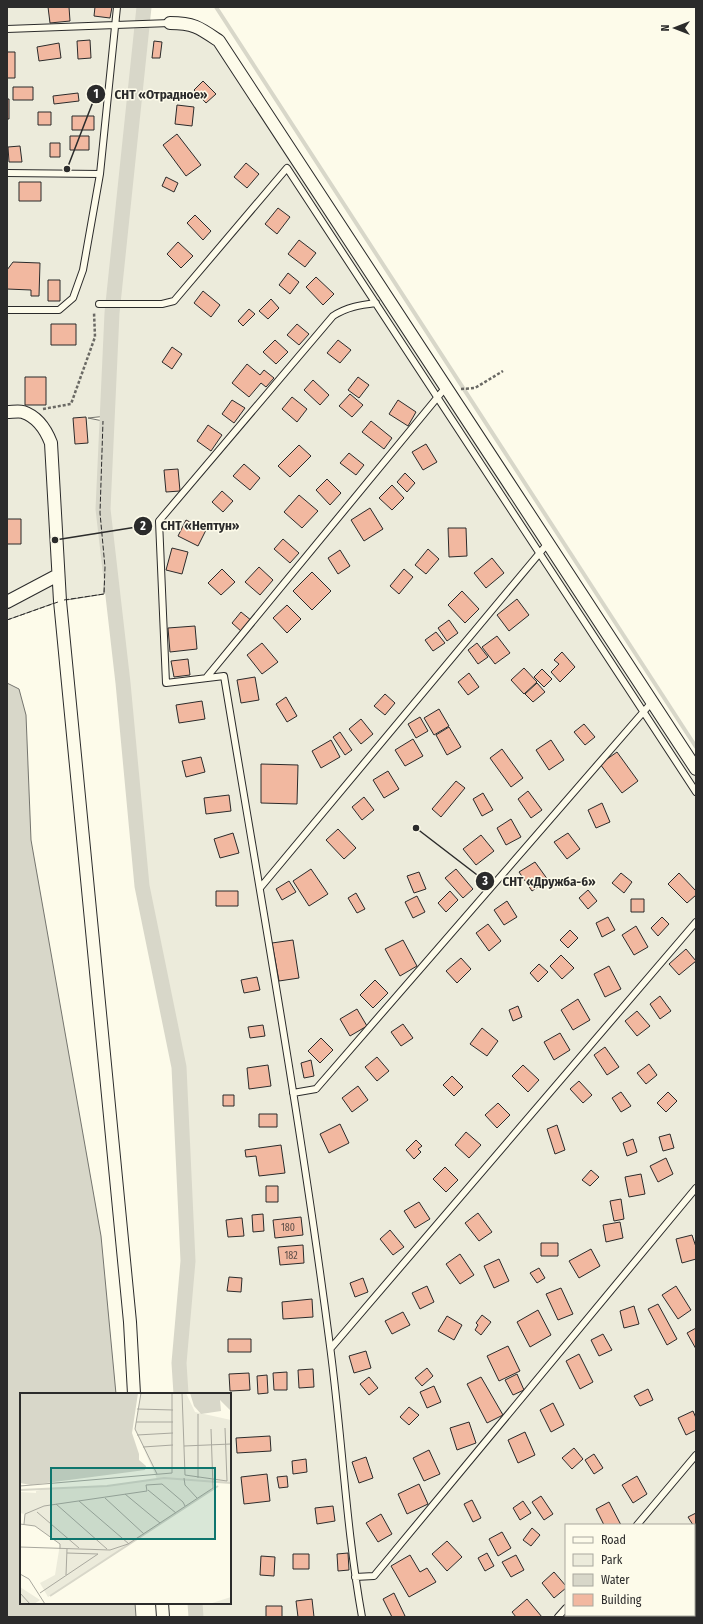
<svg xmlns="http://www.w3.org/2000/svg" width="703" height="1624" font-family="'Fira Sans Condensed',sans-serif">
<rect width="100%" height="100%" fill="#fdfbea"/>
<!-- green -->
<path fill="#ecebdb" stroke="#74746e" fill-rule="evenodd" d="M7 7H144L143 24 170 23 219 41 696 769V1613L693 1617H196L195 1603H230V1394H181L179 1363 188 1261 179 1067 142 886 123 683 103 509 107 416 88 418 103 421 100 513 105 567 104 594 60 601 7 620ZM566 1525H694V1615H566Z"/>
<!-- water -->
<path fill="#d8d7c9" stroke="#74746e" d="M7 683 19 689 26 715 31 840 101 1236 116 1394H21V1603H135L136 1617H7Z"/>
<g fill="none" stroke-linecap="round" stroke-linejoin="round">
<!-- stream -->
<path stroke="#d8d7c9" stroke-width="4" d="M216 7 696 747"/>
<!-- canal -->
<path stroke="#d8d7c9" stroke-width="15" d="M144 7 112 313 103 509 123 683 142 886 179 1067 188 1261 179 1363 181 1394
M195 1603 196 1617"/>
</g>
<!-- building -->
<path fill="#f2b8a0" stroke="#2b2b2b" d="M48 7H69L70 21 50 23Z
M95 7H112L110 18 94 16Z
M90 40 91 58 78 59 77 41Z
M154 41 162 42 160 58H152Z
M59 43 61 58 39 61 37 47Z
M7 52H15V78H7Z
M203 81 216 94 206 103 194 90Z
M13 87H33V100H13Z
M78 93 79 101 54 104 53 96Z
M7 99H9V119H7Z
M177 105 194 107 192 126 175 124Z
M38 112H51V125H38Z
M72 116H94V130H72Z
M177 134 201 165 186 176 163 145Z
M70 136H89V150H70Z
M50 143H60V157H50Z
M20 146 22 162H9L8 147Z
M246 163 259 174 247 188 234 177Z
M166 177 178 183 174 192 162 186Z
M19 182H41V201H19Z
M278 208 290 217 277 234 265 224Z
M195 215 211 231 203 240 187 223Z
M299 240 316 253 305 267 288 254Z
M178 242 193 256 181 268 167 254Z
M13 262 40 263 39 296H31V290L7 289V270Z
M288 273 299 282 290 294 279 285Z
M316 277 334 294 323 305 306 287Z
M48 280H60V301H48Z
M203 291 220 305 211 317 194 303Z
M271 299 279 308 268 319 259 311Z
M249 309 255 314 243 326 238 321Z
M51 324H76V345H51Z
M297 324 309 334 299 345 287 335Z
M275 340 288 352 276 364 263 352Z
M338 340 351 350 340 363 327 353Z
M172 347 182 354 172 369 162 362Z
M247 364 260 375 264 370 274 378 266 387 261 383 249 397 232 383Z
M25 377H46V405H25Z
M358 377 369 385 359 398 348 390Z
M313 380 329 395 320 405 304 390Z
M350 394 363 405 352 417 339 406Z
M292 397 307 409 297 422 282 409Z
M232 400 245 408 234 423 222 414Z
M398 400 416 412 408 426 389 414Z
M86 417 88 443 75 444 73 418Z
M371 421 392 438 384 449 362 432Z
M208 425 222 435 211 451 197 441Z
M426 444 437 462 423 470 412 452Z
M299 445 311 456 290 477 278 466Z
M349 453 364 465 356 475 340 463Z
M244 464 260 478 250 490 233 476Z
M178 469 180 491 166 492 164 470Z
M405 473 415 483 407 492 397 482Z
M327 479 341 493 330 505 316 490Z
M392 485 404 498 392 510 379 498Z
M222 491 233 501 223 512 212 502Z
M299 495 318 511 302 528 284 512Z
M370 508 383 529 364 541 351 520Z
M7 519H21V544H7Z
M186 520 206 530 198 546 178 536Z
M448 528H466L467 556 449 557Z
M283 539 299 553 290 563 274 549Z
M172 548 188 552 182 574 166 570Z
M428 549 439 559 426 574 415 565Z
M340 550 350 566 338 574 328 558Z
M492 558 504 573 486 588 474 573Z
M259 567 273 580 260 595 245 582Z
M222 569 235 582 221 595 208 583Z
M404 569 413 577 399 594 390 586Z
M312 572 331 591 312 610 293 591Z
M462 591 479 609 465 623 448 605Z
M517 599 529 615 509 631 497 615Z
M287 605 301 619 287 633 273 618Z
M241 612 252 621 242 632 232 623Z
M449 620 458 633 447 641 438 628Z
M195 626 197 649 170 652 168 628Z
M436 632 445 643 433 651 425 640Z
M497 636 510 653 495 664 482 647Z
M262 643 278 662 262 674 247 655Z
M477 643 488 657 478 664 468 650Z
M562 652 575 667 560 682 551 672 559 664 554 660Z
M188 659 190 675 174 677 171 661Z
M524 668 537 682 524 694 511 680Z
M542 669 552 679 544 687 534 677Z
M469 673 479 687 468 695 458 682Z
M255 677 259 700 241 703 237 680Z
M537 683 545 692 533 702 525 694Z
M385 694 395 703 385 715 374 706Z
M286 697 297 716 287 722 276 704Z
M202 701 205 719 179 723 176 705Z
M439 709 449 726 434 735 424 718Z
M420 717 428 731 416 738 408 724Z
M361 719 373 734 361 744 349 729Z
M584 724 595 737 585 745 574 732Z
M449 727 461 747 447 755 436 735Z
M340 732 352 750 345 755 333 737Z
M413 739 423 756 405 766 395 750Z
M331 740 340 757 321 768 312 751Z
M551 740 564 760 549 770 536 750Z
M502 749 523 778 511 787 490 758Z
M617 752 638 781 622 793 600 764Z
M201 757 205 772 186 777 182 761Z
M261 764 298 765 297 804 261 803Z
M388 771 399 789 384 798 373 780Z
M456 781 465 788 441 817 432 809Z
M528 791 542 810 531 818 518 799Z
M483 793 493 810 482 816 473 799Z
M229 795 231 811 206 814 204 798Z
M364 797 374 810 362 820 352 807Z
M602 803 610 822 596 828 588 810Z
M511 819 521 837 506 845 497 828Z
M338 829 356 848 344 859 326 840Z
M233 833 239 853 220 858 214 839Z
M568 833 580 849 567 859 554 842Z
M481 835 494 851 476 865 463 849Z
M535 862 548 880 532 891 519 872Z
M311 869 328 894 309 906 293 881Z
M456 869 473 889 463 898 445 878Z
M419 872 426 889 414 893 407 876Z
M621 873 632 882 624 893 612 883Z
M679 873 696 891V895L687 903 668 884Z
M289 881 296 892 282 900 276 889Z
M588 890 597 901 588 909 579 898Z
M216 891H238V906H216Z
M450 891 458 900 446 912 438 903Z
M356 893 365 909 357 913 348 898Z
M417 896 425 912 413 918 405 902Z
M631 899H644V912H631Z
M507 901 517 917 504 925 494 910Z
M608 917 615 930 602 937 596 923Z
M662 917 669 924 658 936 651 928Z
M488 924 501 941 489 951 476 933Z
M636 926 648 947 634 955 622 935Z
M570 930 578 938 568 948 560 940Z
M293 940 299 978 279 981 272 943Z
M403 940 417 966 400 976 385 949Z
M686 949 696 961 679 975 669 964Z
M561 955 574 968 562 979 550 966Z
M461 958 471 969 457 983 446 971Z
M539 964 548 972 538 982 530 973Z
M609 966 621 989 605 997 594 974Z
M257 977 260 990 244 993 241 980Z
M375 980 388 993 373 1008 360 995Z
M660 996 671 1011 660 1019 650 1004Z
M578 999 590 1020 573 1030 561 1010Z
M518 1006 522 1017 513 1021 509 1010Z
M357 1009 367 1026 350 1036 340 1019Z
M637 1011 650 1026 637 1036 625 1021Z
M403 1024 413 1038 401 1046 391 1032Z
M263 1025 265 1036 250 1038 248 1027Z
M482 1028 498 1041 487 1056 470 1044Z
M560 1033 570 1050 554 1060 544 1042Z
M321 1038 333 1050 320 1063 308 1051Z
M605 1047 619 1067 607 1075 594 1055Z
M377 1057 389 1071 377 1081 365 1067Z
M311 1060 314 1076 304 1078 301 1063Z
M649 1064 657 1075 646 1084 637 1073Z
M268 1065 271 1086 249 1089 247 1068Z
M523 1065 539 1080 528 1092 512 1076Z
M452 1076 463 1087 454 1096 443 1085Z
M579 1081 592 1095 583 1103 570 1089Z
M358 1086 368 1100 352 1112 342 1098Z
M621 1092 631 1106 621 1112 612 1098Z
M668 1092 677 1101 666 1112 657 1103Z
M223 1095H234V1106H223Z
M498 1103 510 1115 497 1128 485 1115Z
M259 1114H277V1127H259Z
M340 1124 349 1143 329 1153 320 1134Z
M557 1125 565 1150 555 1154 547 1129Z
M466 1132 481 1145 469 1158 455 1145Z
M670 1134 674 1148 663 1151 659 1137Z
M633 1139 637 1152 627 1156 623 1143Z
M416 1140 422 1146 418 1149 421 1152 414 1159 406 1150Z
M281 1145 285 1173 259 1176 256 1156 246 1157 245 1150Z
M666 1158 673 1174 658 1182 650 1166Z
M445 1167 458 1180 446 1192 433 1179Z
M591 1170 599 1177 590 1186 582 1180Z
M641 1174 645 1194 629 1197 625 1177Z
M266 1186H278V1202H266Z
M621 1199 624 1219 614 1221 610 1201Z
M419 1202 430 1219 415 1228 404 1211Z
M478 1213 492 1232 479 1241 465 1223Z
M263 1214 264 1231 253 1232 252 1215Z
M301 1217 303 1235 275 1238 273 1220Z
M242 1218 244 1236 228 1237 226 1220Z
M620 1222 623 1238 606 1242 603 1225Z
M390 1230 404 1247 393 1255 380 1239Z
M692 1235 696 1247V1259L682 1263 676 1239Z
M541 1243H558V1256H541Z
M303 1245 304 1263 280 1265 278 1247Z
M591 1249 600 1266 579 1278 569 1261Z
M460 1254 474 1275 460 1284 446 1264Z
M499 1259 509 1281 494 1288 484 1266Z
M539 1268 545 1278 537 1283 530 1273Z
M229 1277 242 1278 241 1292 227 1291Z
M363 1278 368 1292 355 1297 350 1283Z
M427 1286 434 1302 420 1309 412 1293Z
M676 1286 691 1310 678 1319 662 1295Z
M561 1288 573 1314 558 1320 546 1294Z
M312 1299 313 1317 283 1319 282 1302Z
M658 1304 677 1339 667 1345 648 1309Z
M634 1306 639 1324 624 1328 620 1311Z
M538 1310 551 1335 530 1347 517 1322Z
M403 1312 410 1325 392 1334 385 1321Z
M482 1315 491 1322 481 1335 475 1330 478 1325 476 1323Z
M447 1316 462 1325 454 1340 438 1331Z
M696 1328V1349L687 1333Z
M603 1334 612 1350 599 1356 591 1340Z
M228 1339H251V1352H228Z
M508 1346 520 1371 499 1381 487 1356Z
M366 1351 371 1368 354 1373 349 1356Z
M579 1354 593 1382 580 1389 566 1361Z
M427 1368 433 1376 422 1386 415 1378Z
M313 1369 314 1387 299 1388 298 1370Z
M287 1372V1390H274L273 1373Z
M249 1373 250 1390 230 1391 229 1374Z
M517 1374 524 1390 513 1395 505 1380Z
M267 1375 268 1393 258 1394 257 1376Z
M369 1377 378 1388 369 1395 360 1384Z
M481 1377 503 1415 487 1423 467 1384Z
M434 1386 441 1402 427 1408 420 1392Z
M648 1389 653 1400 640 1406 634 1396Z
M553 1403 564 1425 551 1432 540 1410Z
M409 1407 419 1415 409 1425 400 1417Z
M693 1411 696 1418V1430L686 1435 678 1418Z
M469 1422 476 1443 457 1450 450 1428Z
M525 1432 535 1455 518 1463 508 1440Z
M270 1436 271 1451 237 1453 236 1438Z
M574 1448 583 1459 572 1469 562 1458Z
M429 1450 440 1474 424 1481 413 1458Z
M594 1454 603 1468 594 1474 585 1460Z
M366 1457 373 1478 359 1483 352 1462Z
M306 1459 307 1472 293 1474 292 1461Z
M267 1474 270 1501 244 1504 241 1477Z
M287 1476 288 1487 279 1488 277 1477Z
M637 1476 647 1494 633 1503 622 1485Z
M419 1484 428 1504 407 1514 398 1494Z
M541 1496 553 1514 544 1520 532 1502Z
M472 1500 481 1518 473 1522 464 1504Z
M523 1501 531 1513 520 1520 513 1508Z
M609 1502 621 1525H604L596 1509Z
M333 1506 335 1521 317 1524 315 1508Z
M696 1513V1532L694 1525H693L688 1517Z
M381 1514 392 1534 378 1542 366 1523Z
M532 1528 540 1535 531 1546 523 1540Z
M502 1532 511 1548 498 1556 489 1539Z
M447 1541 462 1557 447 1571 432 1554Z
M348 1553 349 1570 338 1571 337 1554Z
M487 1553 494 1566 485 1571 478 1558Z
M293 1554H309V1569H293Z
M410 1555 420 1572 427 1568 436 1582 409 1597 391 1566Z
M516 1555 524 1570 511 1577 502 1562Z
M261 1556 275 1557 274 1576 260 1575Z
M554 1572 566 1586V1588L554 1598 542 1583Z
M394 1593 405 1616 402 1617H392L383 1599Z
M312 1599 314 1617H298L296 1601Z
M527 1599 542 1617H516L512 1612Z
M266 1606H282V1617H266Z"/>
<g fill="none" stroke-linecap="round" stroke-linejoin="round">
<defs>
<path id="lane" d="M7 29 170 23
M7 173 100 174
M99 304H162L174 301 287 168 696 792
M7 310H59L73 298 83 270 100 174 117 7
M206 678 446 387
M260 888 548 543
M293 1093 316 1089 652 702
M331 1348 696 922
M637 1525 696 1455
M355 1577 374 1576 696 1188
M362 1617C346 1528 342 1436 330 1346 301 1122 261 899 224 676L166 683 159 521 333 316C347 307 360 305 376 303
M558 1617 566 1608
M693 1617 696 1613"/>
<path id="street" d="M170 23C194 23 200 28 219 41L696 769
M7 412C12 412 19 411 23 412 38 417 46 430 51 443L60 601 130 1322 134 1394
M7 602 58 575
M162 1603 163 1617"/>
</defs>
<!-- lane casing -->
<use href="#lane" stroke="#2b2b2b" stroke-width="8"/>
<!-- street casing -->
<use href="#street" stroke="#2b2b2b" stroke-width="14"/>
<!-- path -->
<path stroke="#6a6964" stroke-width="2.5" stroke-dasharray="3 2" stroke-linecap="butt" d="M461 389 475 388 503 371
M43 409 71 404 95 337 94 312"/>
<!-- lane -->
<use href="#lane" stroke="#fdfbea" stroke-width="6"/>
<!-- street -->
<use href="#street" stroke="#fdfbea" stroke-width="12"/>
<!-- fence -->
<path stroke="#2b2b2b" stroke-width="1" stroke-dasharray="5 2" stroke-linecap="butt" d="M64 600 104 594 105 567 100 513 103 421
M7 620 58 602"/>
</g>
<g text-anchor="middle" stroke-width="3" stroke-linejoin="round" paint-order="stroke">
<!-- number labels -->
<g font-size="10" fill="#5d4e48">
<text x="288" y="1231">180</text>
<text x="291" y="1259">182</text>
</g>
</g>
<!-- overview -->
<g transform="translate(20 1393)">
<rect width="211" height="211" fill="#fdfbea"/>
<path d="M121 0H166L175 19 211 27V90L193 89 191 97 28 204 20 190 35 182 40 151 15 133 4 131 5 121 0 120V99L16 100V98L30 95 87 93 137 86 115 36ZM0 194 20 207 14 211H0ZM211 203V211H189L211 204Z" fill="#ecebdb"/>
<path d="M0 0H118L112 40 119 61V67L126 73 125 77 11 92 0 90ZM170 0H211V18L200 7 201 18 181 21 174 13Z" fill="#d8d7c9"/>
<path fill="none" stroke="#d8d7c9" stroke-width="2" d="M0 97 87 93 144 85 211 90M30 203 198 93"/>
<path fill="none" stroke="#a9a89e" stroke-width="1" d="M121 0 115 36 137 81M162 0 165 82 207 88 205 35M117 16 153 17M178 21V85M116 29H153M117 42 153 40M164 53 211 51M123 54 153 52M164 85 165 92 177 105M0 93 152 80V0M128 97 156 120M105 101 140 130M85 105 124 141M59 108 109 151M36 111 87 156M17 119 59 155M0 131 15 133 40 151V156M4 131 5 121 24 113 127 98 126 92 142 91 163 109 165 113M0 154 90 157 108 151 193 95 191 36M0 181 9 186 25 211M46 182 47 156M0 200 10 211M20 200 78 161 47 160"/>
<path fill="#0f766e" fill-opacity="0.15" stroke="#0f766e" stroke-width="2" d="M31 75H195V146H31Z"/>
<rect width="211" height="211" fill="none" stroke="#2b2b2b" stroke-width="2"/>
</g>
<!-- callouts -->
<path fill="none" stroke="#2b2b2b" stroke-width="1.5" d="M67 169L96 94M55 540L143 526M416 828L485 881"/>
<g fill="#2b2b2b" stroke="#fdfbea" stroke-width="1.5">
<circle cx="67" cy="169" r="4"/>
<circle cx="55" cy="540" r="4"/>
<circle cx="416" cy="828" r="4"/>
<circle cx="96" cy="94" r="10"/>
<circle cx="143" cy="526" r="10"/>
<circle cx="485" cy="881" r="10"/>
</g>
<g font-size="12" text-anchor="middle" font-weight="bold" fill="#fff">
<text x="96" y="98">1</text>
<text x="143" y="530">2</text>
<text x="485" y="885">3</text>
</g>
<g font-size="13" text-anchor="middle" font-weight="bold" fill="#2b2b2b" stroke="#fdfbea" stroke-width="3" stroke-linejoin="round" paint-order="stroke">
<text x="161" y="99">СНТ «Отрадное»</text>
<text x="200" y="530">СНТ «Нептун»</text>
<text x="549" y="886">СНТ «Дружба-6»</text>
</g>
<!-- border -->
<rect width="703" height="1624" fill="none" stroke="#2b2b2b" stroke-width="16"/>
<!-- legend -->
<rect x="565" y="1524" width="130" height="92" fill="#fdfbea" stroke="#a9a89e"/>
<rect x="573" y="1537" width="20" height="6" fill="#fdfbea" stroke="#a9a89e"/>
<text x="601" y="1544" font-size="12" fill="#2b2b2b">Road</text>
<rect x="573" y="1554" width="20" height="12" fill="#ecebdb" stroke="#a9a89e"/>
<text x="601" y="1564" font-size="12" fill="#2b2b2b">Park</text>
<rect x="573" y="1574" width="20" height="12" fill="#d8d7c9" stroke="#a9a89e"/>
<text x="601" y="1584" font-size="12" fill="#2b2b2b">Water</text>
<rect x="573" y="1594" width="20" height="12" fill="#f2b8a0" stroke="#a9a89e"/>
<text x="601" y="1604" font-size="12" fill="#2b2b2b">Building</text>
<!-- north arrow -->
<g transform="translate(675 28) rotate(270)" stroke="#fdfbea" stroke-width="3" paint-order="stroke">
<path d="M0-3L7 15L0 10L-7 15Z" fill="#2b2b2b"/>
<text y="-6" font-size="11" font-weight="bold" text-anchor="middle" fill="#2b2b2b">N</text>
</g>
</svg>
